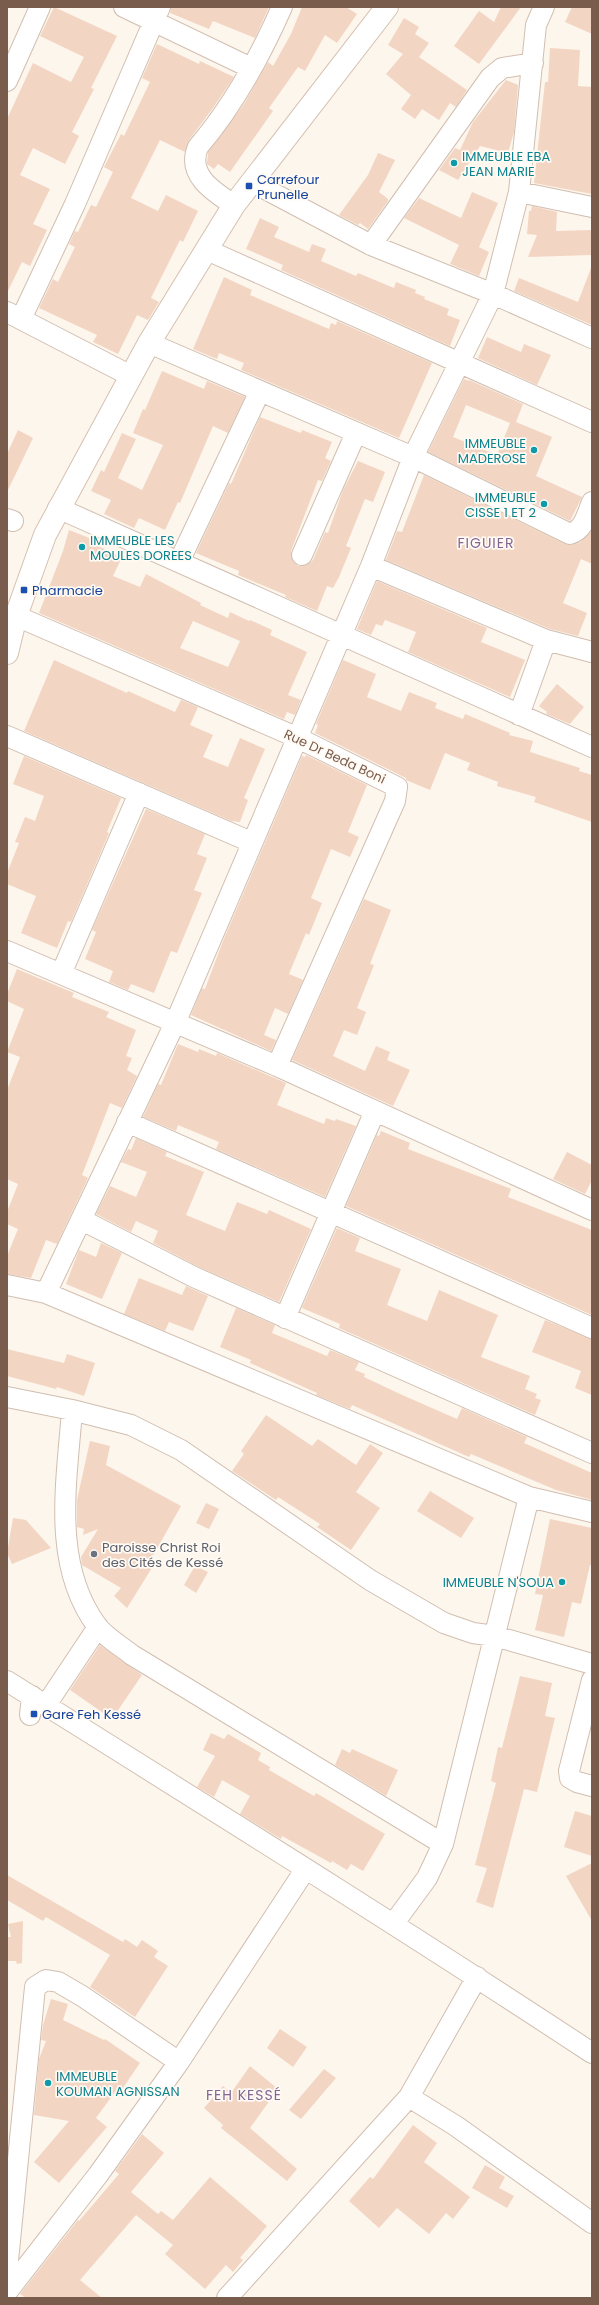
<svg xmlns="http://www.w3.org/2000/svg" width="599" height="2305" font-family="Poppins,sans-serif">
<rect width="100%" height="100%" fill="#fdf6ec"/>
<!-- building -->
<path fill="#f3d5c3" fill-rule="evenodd" d="M54 7 117 36 91 88 94 89 72 132 79 136 65 164 33 148 20 175 50 189 33 224 47 230 30 266 22 262 7 293V119L33 63 71 82 84 57 40 36Z
M171 7H269L255 38 213 21 209 29 170 13Z
M302 7H346L357 14 337 43 325 35 305 71 298 67 269 108 273 111 230 172 218 164 214 169 207 164 208 152 244 104 268 62 273 66 291 34Z
M501 7H521L479 64 454 46 479 11 494 22Z
M572 7H592V34L565 22Z
M404 18 419 27 415 34 429 43 419 57 467 90 456 107 450 103 439 120 422 109 415 119 401 109 411 95 386 74 403 54 388 45Z
M157 44 199 64 200 61 234 77 213 108 189 140 185 152 160 140 131 198 158 211 166 195 198 211 183 242 180 240 151 298 159 302 148 320 137 315 118 354 93 342 97 335 39 308 53 279 58 282 75 247 69 244 75 231 78 232 91 205 96 207 113 172 104 167 121 134 124 136 150 82 142 78Z
M550 48 580 50 578 86 592 87V194L534 183 545 82H548Z
M506 80 518 85 514 132 508 153 480 146 458 180 439 170 455 148 460 150 473 122Z
M378 153 395 160 379 192 388 199V201L368 229 360 223 358 225 339 215 368 175Z
M472 192 498 203 479 247 489 252 479 276 450 264 459 245 404 218 419 198 461 218Z
M532 206 557 212 556 231 592 230V255L528 257 537 235 527 234 529 211H531Z
M260 218 279 227 274 237 309 252 312 244 326 249 321 261 356 276 358 273 394 288 396 282 416 290 415 293 425 297 424 299 449 309 447 315 460 320 450 346 281 270 283 265 246 249Z
M591 268 592 325 514 291 519 278 578 302Z
M224 277 252 290 250 295 329 329 331 323 336 325 337 321 432 363 399 438 241 370 244 363 219 353 217 359 193 349Z
M487 337 521 352 524 344 551 355 537 385 478 358Z
M162 371 204 389 207 381 245 397 228 433 213 426 180 503 178 502 165 530 139 518 134 528 104 514 111 500 91 491 101 470 104 472 122 433 136 439 118 478 142 490 163 445 133 433 143 409 145 410Z
M464 379 469 381V380L523 404 516 422 552 437 536 476 582 497 570 521 428 452ZM466 405 510 423 497 455 453 437Z
M260 417 301 433 302 430 332 442 325 458 331 461 322 481 318 480 291 551 293 561 298 566 308 564 313 560 325 532 328 533 343 490 358 461 385 472 373 502 365 499 346 546 351 548 339 577 333 588 327 586 317 611 285 597 286 595 238 575 239 571 196 553 229 483 231 484Z
M18 430 33 438 7 492V454Z
M424 475 565 544 570 545 579 543 592 531V564L581 559 563 603 587 613 578 636 550 629 386 560 397 531 402 532Z
M69 530 102 543 100 547 122 557 113 576 140 587 146 574 201 603 200 605 228 618 230 612 249 621 250 620 272 630 270 635 307 652 288 695 301 700 295 715 287 712 284 719 39 613 63 551ZM193 621 240 641 228 667 180 648Z
M377 581 487 628 481 642 525 660 510 697 408 652 416 632 385 620 382 626 376 624 371 635 357 629Z
M54 660 127 693 128 691 175 712 181 700 198 707 190 725 213 735 203 757 228 767 240 738 265 749 244 798 248 800 240 822 231 821 24 731Z
M343 660 376 674 367 697 401 711 409 692 437 703 435 708 463 719 465 714 510 733 509 735 533 741 530 752 580 768 579 771 592 775V822L534 802 536 797 497 786 498 782 467 770 470 763 445 753 430 790 406 780V778L315 733 318 725 316 724Z
M557 684 584 707 570 724 546 714 547 712 539 706Z
M306 755 367 785 348 832 359 837 350 857 331 849 311 898 322 903 309 935 306 933 289 974 303 980 288 1014 275 1008 264 1035 276 1040 271 1051 191 1015 202 988 205 989 223 941 302 756 305 757Z
M24 756 121 798 107 832 109 833 71 922 68 921 57 948 21 933 36 896 7 884V873L19 843 15 842 25 817 35 821 44 796 13 784Z
M146 809 205 834 197 854 207 858 194 890 202 893 177 953 171 951 154 993 131 984 128 990 109 982 113 971 85 959 96 932 92 930Z
M364 899 391 910 370 964 374 965 357 1008 366 1012 357 1035 344 1030 333 1056 365 1071 376 1046 390 1052 387 1060 410 1070 393 1106 292 1060Z
M17 969 74 993 72 997 109 1012 106 1017 136 1030 126 1056 132 1058 127 1070 137 1076 122 1108 110 1103 82 1175 88 1178 57 1244 46 1240 31 1278 7 1274V1256L18 1229 7 1224V1212L18 1184 7 1179V1090L20 1057 7 1052 24 1009 7 1001V994Z
M178 1044 198 1052 199 1049 216 1056 217 1053 286 1083 277 1105 324 1124 326 1118 335 1121 336 1119 356 1126 325 1197 216 1149 219 1142 178 1125 176 1131 143 1117 158 1084 161 1085Z
M381 1131 410 1143 408 1149 511 1189 508 1197 592 1230V1315L346 1206 377 1135 379 1136Z
M136 1138 167 1152 165 1156 204 1172 186 1215 225 1231 237 1202 267 1214 269 1210 311 1229 279 1302 199 1267 153 1243 158 1231 136 1221 131 1232 96 1214 110 1186 136 1197 147 1172 121 1162 128 1149 131 1150Z
M567 1152 592 1165V1180L585 1194 553 1179Z
M337 1228 360 1238 355 1251 401 1269 387 1305 427 1321 439 1290 498 1315 481 1357 530 1376 525 1389 537 1394 535 1398 541 1400 535 1415 339 1328 340 1324 302 1308Z
M101 1243 122 1253 102 1299 66 1284 79 1250 96 1257Z
M139 1278 182 1295 186 1286 208 1296 193 1331 169 1322 165 1331 124 1314Z
M236 1308 275 1325 272 1333 327 1356 330 1350 359 1362 355 1370 365 1374 364 1377 400 1394 457 1419 462 1408 527 1437 524 1443 592 1473V1500L556 1490 471 1454 469 1457 352 1405 350 1409 316 1395 317 1393 250 1363 251 1360 220 1347Z
M545 1320 592 1339V1395L575 1388 581 1371 532 1352Z
M7 1349 64 1363 67 1354 95 1363 84 1396 57 1387 56 1389 7 1376Z
M266 1415 312 1446 318 1439 356 1465 370 1444 383 1453 356 1492 380 1508 351 1550 317 1527 320 1524 278 1497 276 1500 232 1471 244 1454 241 1451Z
M90 1441 110 1446 106 1465 181 1506 150 1561 155 1563 127 1608 114 1596 121 1588 82 1565 81 1557 98 1529 83 1535 84 1529 77 1527V1500Z
M430 1491 474 1518 461 1538 417 1511Z
M206 1503 219 1509 209 1529 196 1523Z
M13 1518 26 1520 51 1548 12 1564 7 1553Z
M550 1519 592 1528V1565H590L581 1604 572 1602 564 1637 535 1630 543 1595 535 1594Z
M195 1566 208 1572 196 1593 184 1585Z
M100 1645 142 1675 112 1719 70 1690Z
M520 1676 552 1683 545 1716 555 1718 537 1792 524 1789 493 1908 476 1902 487 1868 475 1865 496 1783 491 1781 498 1747 502 1748Z
M211 1733 224 1739 228 1734 261 1753 258 1760 270 1767 269 1770 314 1796 316 1793 385 1834 363 1871 351 1864 347 1870 332 1861 331 1863 282 1836 281 1839 240 1814 250 1796 222 1780 214 1797 197 1787 215 1756 203 1750Z
M342 1749 350 1753 352 1749 398 1770 386 1796 335 1765Z
M575 1811 592 1816V1856L564 1847Z
M592 1863V1921L566 1876Z
M7 1875 123 1942 125 1939 137 1947 142 1940 158 1951 154 1957 168 1966 135 2017 90 1987 110 1955 46 1917 43 1921 7 1900Z
M23 1921 22 1963 17 1964 16 1961H7V1937H11L8 1924Z
M51 1999 68 2004 63 2020 104 2040 105 2039 140 2063 118 2095 115 2092 96 2118 107 2127 59 2183 34 2162 69 2121 34 2115 39 2059 46 2041 41 2040 43 2025Z
M280 2029 307 2047 293 2067 267 2048Z
M250 2066 278 2089 250 2128 297 2169 287 2181 221 2128 223 2125 204 2108 223 2086 231 2093Z
M324 2069 336 2078 301 2119 289 2110Z
M413 2125 437 2143 424 2162 470 2197 453 2219 446 2213 429 2234 397 2208 379 2228 349 2201 370 2177 373 2179Z
M142 2134 164 2153 131 2192 158 2214 161 2211 173 2220 210 2177 267 2226 240 2258 243 2260 233 2272 226 2265 205 2289 165 2254 173 2245 136 2215 80 2280 102 2298H26L20 2294 78 2220 79 2221 119 2174 115 2171Z
M485 2165 505 2177 499 2188 514 2196 507 2208 472 2188Z"/>
<g fill="none" stroke-linecap="round" stroke-linejoin="round">
<defs>
<path id="street" d="M124 7 251 68
M7 81 40 7
M252 182 371 245 493 294 592 338
M519 192 592 207
M234 205C214 192 186 175 198 147 233 106 260 57 282 7
M371 245 490 78 502 68 533 63
M207 250 592 422
M7 312 131 376
M21 319 75 204 160 7
M149 343 413 457 570 534C584 530 587 514 592 502
M58 508 592 747
M7 519 13 521
M302 555 356 433
M179 562 260 391
M371 566 546 640 592 652
M16 616 296 737 397 787 395 801 277 1066
M519 715 546 640
M7 736 251 842
M7 951 277 1066 592 1210
M61 974 139 793
M127 1122 592 1328
M82 1220 194 1277 592 1453
M7 1285 46 1293 529 1497 592 1512
M46 1293 176 1021 371 566 413 457 493 294 519 192 536 25 544 7
M285 1318 375 1111
M7 1397 72 1410 131 1425 181 1450 370 1580 444 1623 473 1633 495 1636 592 1664
M72 1410C67 1481 51 1564 97 1626 105 1637 121 1646 132 1655L443 1844
M592 1680 569 1771 570 1778 577 1782 592 1786
M7 1681C203 1804 399 1926 592 2053
M46 1705 98 1627
M30 1715 32 1696
M394 1923 427 1878 443 1844 529 1497
M477 1977 409 2097 456 2126 592 2223
M7 2271 35 1987 46 1980 58 1982 82 1996 179 2062
M7 2292 98 2175 179 2062 305 1870
M227 2298 409 2097"/>
<path id="secondary" d="M7 653 16 616 45 535 149 343 234 205 387 7"/>
</defs>
<!-- street casing -->
<use href="#street" stroke="#d1beb0" stroke-width="22"/>
<!-- secondary casing -->
<use href="#secondary" stroke="#d6c0b0" stroke-width="24"/>
<!-- street -->
<use href="#street" stroke="#fff" stroke-width="20"/>
<!-- secondary -->
<use href="#secondary" stroke="#fff" stroke-width="22"/>
</g>
<!-- markers -->
<g fill="#0f9aa8" stroke="#fffaf3" stroke-width="1.5">
<circle cx="454" cy="163" r="4"/>
<circle cx="534" cy="450" r="4"/>
<circle cx="544" cy="504" r="4"/>
<circle cx="82" cy="547" r="4"/>
<circle cx="562" cy="1582" r="4"/>
<circle cx="48" cy="2083" r="4"/>
</g>
<g fill="#1a4fb4" stroke="#fffaf3" stroke-width="1.5">
<rect x="245" y="182" width="8" height="8" rx="2"/>
<rect x="20" y="586" width="8" height="8" rx="2"/>
<rect x="30" y="1710" width="8" height="8" rx="2"/>
</g>
<circle fill="#6b7280" stroke="#fffaf3" stroke-width="1.5" cx="94" cy="1554" r="4"/>
<g text-anchor="middle" stroke-width="3.5" stroke-linejoin="round" paint-order="stroke">
<!-- culture labels -->
<g font-size="13" fill="#0d838f" stroke="#fffaf3" text-anchor="start">
<text x="462" y="161">IMMEUBLE EBA<tspan x="462" dy="15">JEAN MARIE</tspan></text>
<text x="526" y="448" text-anchor="end">IMMEUBLE<tspan x="526" dy="15">MADEROSE</tspan></text>
<text x="536" y="502" text-anchor="end">IMMEUBLE<tspan x="536" dy="15">CISSE 1 ET 2</tspan></text>
<text x="90" y="545">IMMEUBLE LES<tspan x="90" dy="15">MOULES DOREES</tspan></text>
<text x="554" y="1587" text-anchor="end">IMMEUBLE N'SOUA</text>
<text x="56" y="2081">IMMEUBLE<tspan x="56" dy="15">KOUMAN AGNISSAN</tspan></text>
</g>
<!-- transit labels -->
<g font-size="13" fill="#164399" stroke="#fffaf3" text-anchor="start">
<text x="257" y="184">Carrefour<tspan x="257" dy="15">Prunelle</tspan></text>
<text x="32" y="595">Pharmacie</text>
<text x="42" y="1719">Gare Feh Kessé</text>
</g>
<!-- street labels -->
<g font-size="13" fill="#7a5c4d" stroke="#fffaf3">
<text transform="translate(335 756) rotate(25)" y="5">Rue Dr Beda Boni</text>
</g>
<!-- worship labels -->
<g font-size="13" fill="#5b616d" stroke="#fffaf3" text-anchor="start">
<text x="102" y="1552">Paroisse Christ Roi<tspan x="102" dy="15">des Cités de Kessé</tspan></text>
</g>
<!-- neighbourhood labels -->
<g font-size="14" letter-spacing="1" fill="#846695" stroke="#fffaf3">
<text x="486" y="548">FIGUIER</text>
<text x="244" y="2100">FEH KESSÉ</text>
</g>
</g>
<!-- border -->
<rect width="599" height="2305" fill="none" stroke="#7a5c4d" stroke-width="16"/>
</svg>
